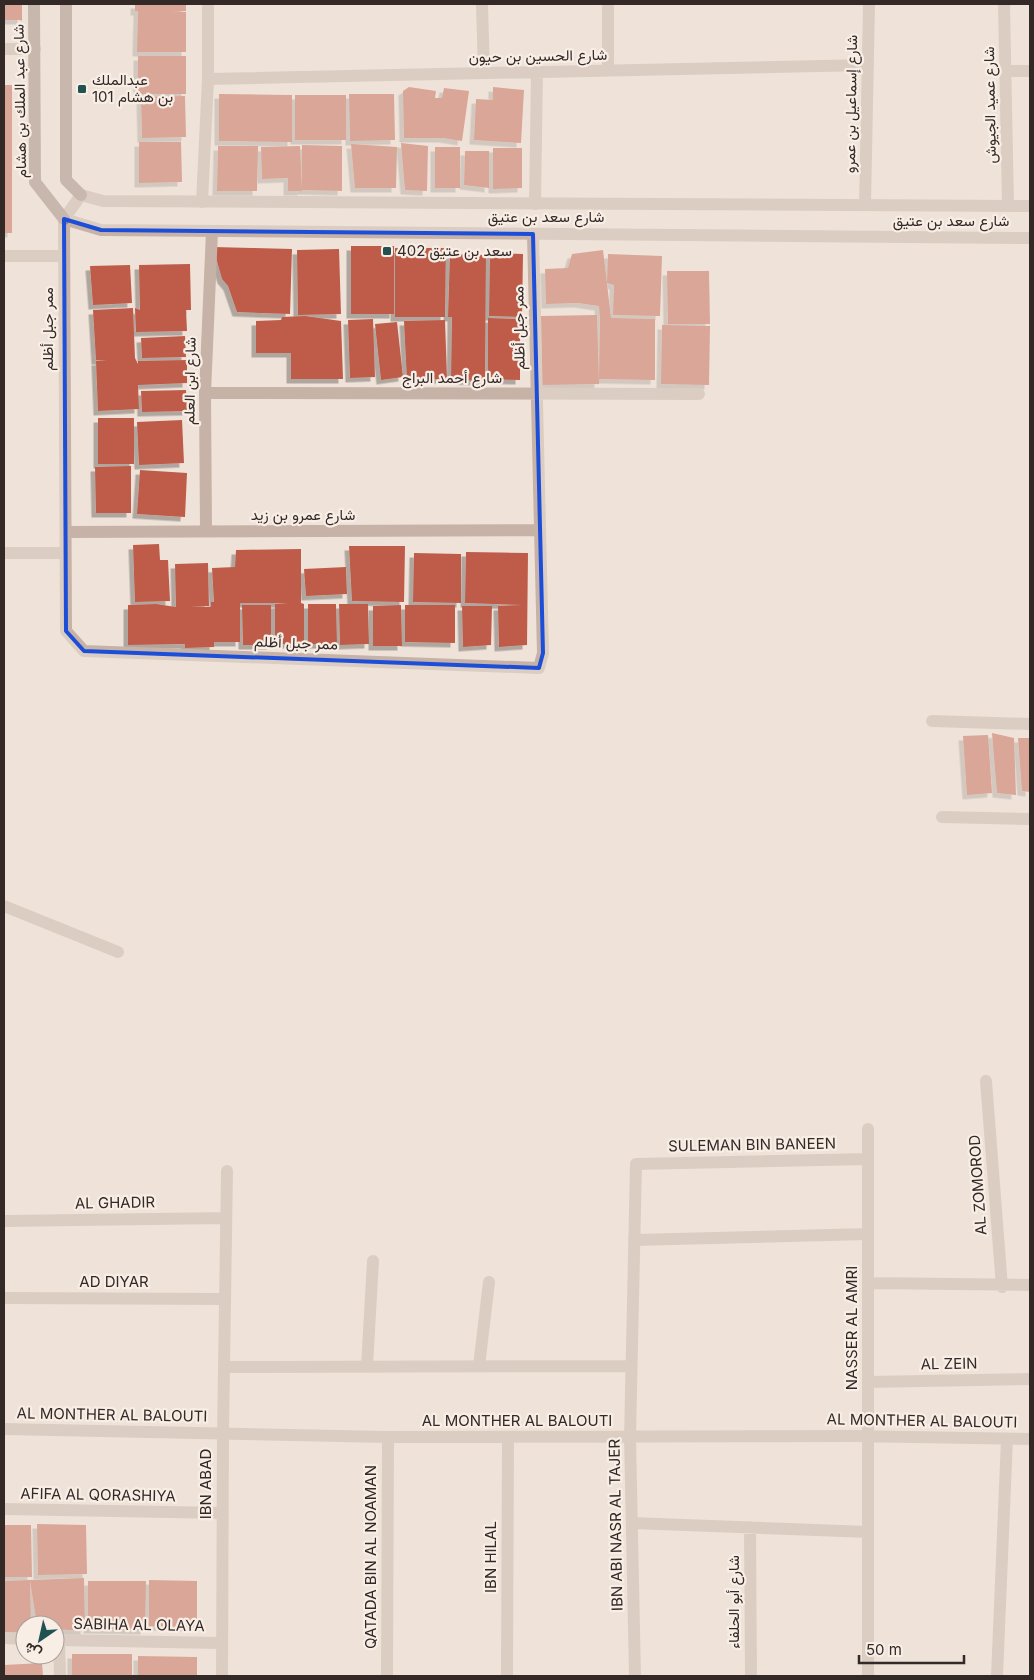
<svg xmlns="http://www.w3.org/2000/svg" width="1034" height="1680" font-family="Inter,Vazirmatn,sans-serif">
<defs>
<filter id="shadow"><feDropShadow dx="-4.5" dy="4.5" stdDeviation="0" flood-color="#0004"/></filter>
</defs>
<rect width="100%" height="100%" fill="#efe3d9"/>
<!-- building -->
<path fill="#be5c49" filter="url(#shadow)" d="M4 4H22V21L20 20H4Z
M135 4H186V11L172 12H186V52H137L138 11H135Z
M138 56H186V94H138Z
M4 85H12V233H4Z
M409 87 436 91 435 98H442L444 88 469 91 462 141 443 138H404L403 91Z
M493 87 524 90 521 143 474 140 476 99 493 100Z
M219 94 292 95V142L219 141Z
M349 94H394L395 140 350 141Z
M295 95H346V140H295Z
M185 96 186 137 142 138 141 97Z
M139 142H181L182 182 139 183Z
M401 143 428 146 427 191 405 190Z
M351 144 397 147 396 188H355Z
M302 145 342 146V191L302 190Z
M218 146H258L257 191H217Z
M300 146 302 191H288V178L262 179 261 147Z
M435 147H460V188H435Z
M493 148H522V188L493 189Z
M465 151H489V188L464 185Z
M351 246H394V314H351Z
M213 247 292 249 290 314 237 312 228 286 222 279Z
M395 248H446L445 317H395Z
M339 249 341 314 298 315 297 250Z
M603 250 611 318 655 319V380L599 379 600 319 599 306 578 303 546 304 545 269 568 268 572 254Z
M490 253 523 254 522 317 489 316Z
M450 254 486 255 485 381 451 380 452 317H448Z
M608 254 662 256 660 316 613 315 614 285 607 283Z
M190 264 191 310H186L187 331 136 332 135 308 140 310 139 265Z
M130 265 132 303 93 305 90 266Z
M667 271H709L710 324H668Z
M133 308 135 358 138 364V361L187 360V383L138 385 139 409 98 411 96 361 107 360H96L93 310Z
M597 315 599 384 542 385 541 316Z
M305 316 341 321 343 379H291V353H256V321L281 320 282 317Z
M488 318 520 319V380L488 379Z
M373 319 375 377 350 378 348 320Z
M445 320 447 379 407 380 404 321Z
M397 322 403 377 381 380 375 324Z
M662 325 710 326 709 385 661 384Z
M185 336 186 357 142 358 141 338Z
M186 390 187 411 142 412 141 391Z
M98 418H134V464H98Z
M182 420 184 463 139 465 137 422Z
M131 466V513H96L95 467Z
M140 470 187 473 185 517 137 514Z
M159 544 160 560H168L170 601 135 602 133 545Z
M349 546H405L404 602 352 601Z
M301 549V603L304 604V644H275V604L288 603H240V642H214V647L185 648V644L128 645V605L156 604 176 607 175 564 208 563 209 606 190 607H211V602H214L212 568 235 567 236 550Z
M466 552 528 553 527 645 499 647 498 606 522 605 465 603Z
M414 553 461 554V603L413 602Z
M346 567 347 594 306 596 304 569Z
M308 604H336L337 644H308Z
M339 604H368L369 644 340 645Z
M242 605H271V645H243Z
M401 605 402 646H373V606Z
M405 605H455V643L405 642Z
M462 606H492L491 645 463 647Z
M992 733 1014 738 1016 795 997 793Z
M988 735 992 793 967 795 963 736Z
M1018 738H1030V792L1022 791Z
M37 1524 86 1525 87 1574 38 1575Z
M4 1525H31L32 1577H4Z
M84 1578 85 1631 55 1629V1625H37L30 1581 31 1625H25V1632H4V1581Z
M149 1580 197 1581V1627L149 1626Z
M88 1581H146L145 1630 88 1629Z
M72 1654H132V1676H72Z
M138 1656 197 1657V1676H138Z
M42 1663 43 1676H4V1665Z"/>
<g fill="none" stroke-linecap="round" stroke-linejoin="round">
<!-- minor -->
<path stroke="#c6b2a6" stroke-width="12" d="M482 4 484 73
M608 4V71
M1004 4 1008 206
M4 49H35
M1006 71H1030
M208 79 868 65
M81 195 64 219 66 631 84 651 539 668 543 653 533 234
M202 202 208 79V4
M535 204 537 72
M865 205 869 4
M4 256H64
M205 393 699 394
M206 531 205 393 212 231
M66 532 540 530
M4 553H65
M932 721 1030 724
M942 817 1030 819
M4 906 118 952
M986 1081 1002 1287
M868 1129V1676
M4 1221 226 1218
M634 1240 868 1234
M868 1283 1030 1285
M4 1298 225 1299
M367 1366 373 1261
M479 1366 489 1282
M224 1367 631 1366
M868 1382 1030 1379
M4 1429 388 1437 851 1436 1030 1439
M4 1509 222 1513
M632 1523 868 1532
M750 1527 751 1676
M4 1638 25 1639
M55 1640 222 1643
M59 1640 60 1676
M222 1676 223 1434 227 1171
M387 1676 388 1437
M507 1676 508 1437
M635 1676 630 1437 636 1164 868 1159
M997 1676 1007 1439"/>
<!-- tertiary -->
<path stroke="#c6b2a6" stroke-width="12" d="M81 195 103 201 1030 206
M64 219 101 230 1030 238"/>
<!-- secondary -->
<path stroke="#9a8178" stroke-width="12" d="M34 4 35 182 64 219
M66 4V180L81 195"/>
</g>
<!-- marked area -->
<path d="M0 0H1034V1680H0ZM64 219 101 230 533 234 543 653 539 668 84 651 66 631Z" fill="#efe3d9" fill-opacity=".55" fill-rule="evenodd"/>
<path fill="none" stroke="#1d4ed8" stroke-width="4" stroke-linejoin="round" d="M64 219 101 230 533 234 543 653 539 668 84 651 66 631Z"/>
<!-- markers -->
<g fill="#1f5251" stroke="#f8eee5" stroke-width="2">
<rect x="77" y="84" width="10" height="10" rx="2.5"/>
<rect x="382" y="246" width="10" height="10" rx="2.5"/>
</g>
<g text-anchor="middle" stroke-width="4.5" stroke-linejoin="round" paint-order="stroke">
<!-- street labels -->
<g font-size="15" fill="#332927" stroke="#f8eee5">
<text transform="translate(538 56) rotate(-1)" y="5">شارع الحسين بن حيون</text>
<text transform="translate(20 101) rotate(-91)" y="5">شارع عبد الملك بن هشام</text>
<text transform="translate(851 104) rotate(-89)" y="5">شارع إسماعيل بن عمرو</text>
<text transform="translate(990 105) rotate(-91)" y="5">شارع عميد الجيوش</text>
<text x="546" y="222">شارع سعد بن عتيق</text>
<text x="951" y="226">شارع سعد بن عتيق</text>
<text transform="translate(519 328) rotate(-91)" y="5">ممر جبل أظلم</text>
<text transform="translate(48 329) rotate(-90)" y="5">ممر جبل أظلم</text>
<text x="452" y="383">شارع أحمد البراج</text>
<text transform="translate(190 381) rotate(-89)" y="5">شارع ابن العلم</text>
<text x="303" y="520">شارع عمرو بن زيد</text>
<text transform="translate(296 643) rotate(2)" y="5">ممر جبل أظلم</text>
<text transform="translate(752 1145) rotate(-1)" y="5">SULEMAN BIN BANEEN</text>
<text transform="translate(978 1185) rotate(-94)" y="5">AL ZOMOROD</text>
<text transform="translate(115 1203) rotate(-1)" y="5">AL GHADIR</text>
<text x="114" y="1287">AD DIYAR</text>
<text transform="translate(852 1328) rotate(-90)" y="5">NASSER AL AMRI</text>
<text transform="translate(949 1364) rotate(-1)" y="5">AL ZEIN</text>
<text transform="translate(112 1415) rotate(1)" y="5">AL MONTHER AL BALOUTI</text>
<text x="517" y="1426">AL MONTHER AL BALOUTI</text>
<text transform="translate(922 1421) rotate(1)" y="5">AL MONTHER AL BALOUTI</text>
<text transform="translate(206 1484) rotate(-90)" y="5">IBN ABAD</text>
<text transform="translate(98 1495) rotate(1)" y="5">AFIFA AL QORASHIYA</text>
<text transform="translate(616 1525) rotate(-91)" y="5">IBN ABI NASR AL TAJER</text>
<text transform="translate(371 1557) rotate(-90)" y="5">QATADA BIN AL NOAMAN</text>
<text transform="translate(491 1557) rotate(-90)" y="5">IBN HILAL</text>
<text transform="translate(734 1602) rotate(-90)" y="5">شارع أبو الحلفاء</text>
<text transform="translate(139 1625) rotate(1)" y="5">SABIHA AL OLAYA</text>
</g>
<!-- poi labels -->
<g font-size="15" fill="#332927" stroke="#f8eee5" text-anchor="start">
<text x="92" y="85">عبدالملك<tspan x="92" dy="17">بن هشام 101</tspan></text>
<text x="397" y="256">سعد بن عتيق 402</text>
</g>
</g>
<!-- border -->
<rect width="1034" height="1680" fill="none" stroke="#332927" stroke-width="10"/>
<!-- north arrow -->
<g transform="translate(40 1640) rotate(214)"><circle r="24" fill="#f8eee5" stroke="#a99f99"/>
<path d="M0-4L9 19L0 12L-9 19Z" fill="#1f5251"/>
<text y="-8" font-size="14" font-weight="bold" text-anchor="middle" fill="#332927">ش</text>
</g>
<!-- scale -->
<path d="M859 1655v8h105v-8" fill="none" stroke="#332927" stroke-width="2.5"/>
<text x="866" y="1655" font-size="15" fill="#332927" stroke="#f8eee5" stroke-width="4" paint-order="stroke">50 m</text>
</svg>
